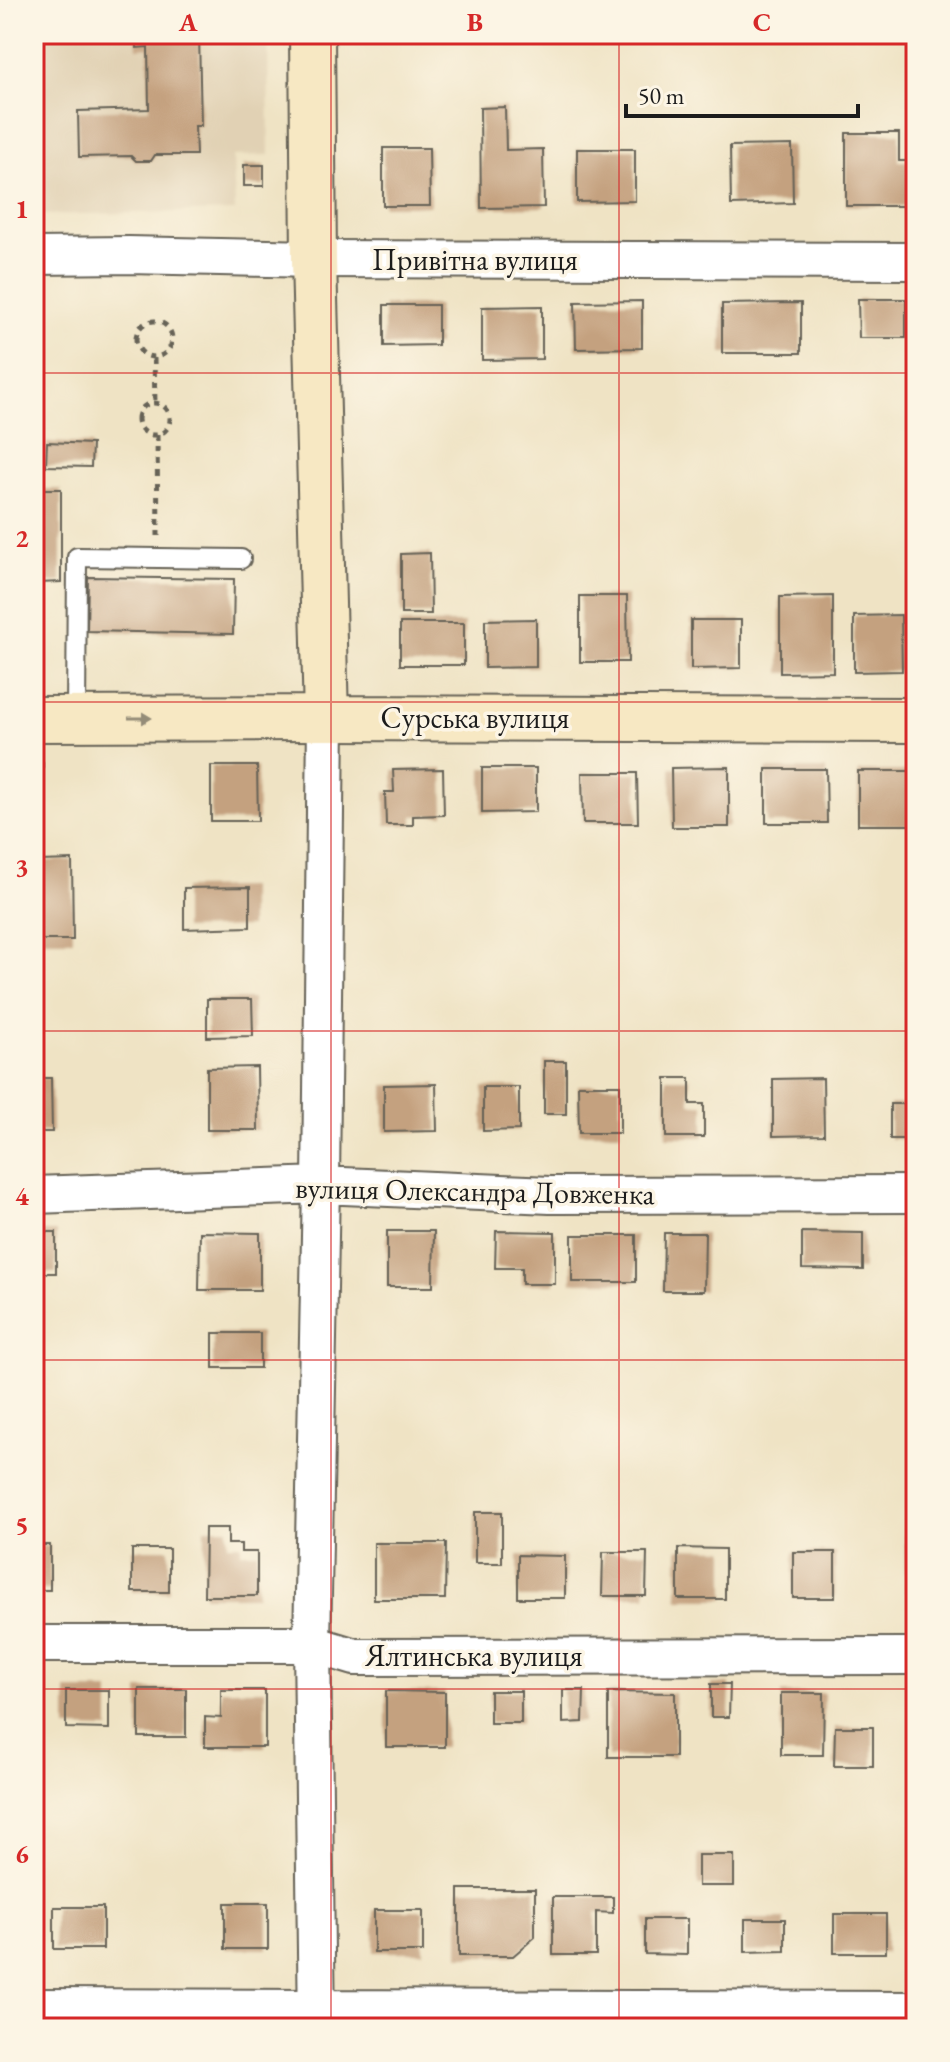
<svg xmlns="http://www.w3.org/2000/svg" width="950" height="2062" font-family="'EB Garamond',serif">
<rect width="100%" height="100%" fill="#fcf5e5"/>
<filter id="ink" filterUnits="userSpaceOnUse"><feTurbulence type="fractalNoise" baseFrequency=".0125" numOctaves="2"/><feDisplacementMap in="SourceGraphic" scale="16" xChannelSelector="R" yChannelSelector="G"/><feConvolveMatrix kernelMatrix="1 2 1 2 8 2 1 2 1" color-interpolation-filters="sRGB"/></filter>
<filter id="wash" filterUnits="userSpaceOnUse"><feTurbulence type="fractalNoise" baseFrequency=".006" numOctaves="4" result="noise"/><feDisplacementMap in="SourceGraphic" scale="32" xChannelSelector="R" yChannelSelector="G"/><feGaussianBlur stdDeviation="1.8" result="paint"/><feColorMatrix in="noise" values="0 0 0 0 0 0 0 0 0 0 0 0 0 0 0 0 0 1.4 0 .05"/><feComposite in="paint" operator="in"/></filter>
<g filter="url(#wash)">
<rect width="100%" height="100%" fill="#efe3c4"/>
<!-- built -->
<path fill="#e1d1b4" d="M34 34H268L269 155 233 156 235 211 34 215Z"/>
<g id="blocks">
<!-- building -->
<path fill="#c4a17f" d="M136 34H199L201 126H195L196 155H155L151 161H136L131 156 79 157 78 111 149 109 148 47 137 48Z
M505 107 506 150 543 149 544 207 481 208 480 108Z
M846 133H899V161H916V206H846Z
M792 145 793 203 731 205 730 146Z
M383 148H429L430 206H383Z
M577 149H635V201L577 202Z
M244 165H264V186H244Z
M858 299H906V338H859Z
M642 301V348L576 349 575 302Z
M801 303V353H722V304Z
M384 305H438V345L384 346Z
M542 306V359L482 360V307Z
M34 440H39L38 486H34Z
M47 442 92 444 91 467 46 466Z
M39 489H61V582L39 583Z
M430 553 431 614H401V554Z
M88 577 234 579 233 634 87 631Z
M580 596H627L628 662H580Z
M833 596V672L780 673V597Z
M901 615 902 671 854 672V616Z
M536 619V667L485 668V620Z
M691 620H741V668L691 669Z
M400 623H464V665H400Z
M34 763H43V833H34Z
M211 766H257L258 821H211Z
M729 767V827H672L671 768Z
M482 768H536V812L482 813Z
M443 769 444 815 413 816V825H386L385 792H394L393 770Z
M766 769H826L827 823H766Z
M858 771H914V825H858Z
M582 773H637L638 823H583Z
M72 860 73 940H39V861Z
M250 887V927L184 929V888Z
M207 999H252L253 1036 207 1037Z
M544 1061H566V1114H544Z
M257 1067 258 1130H207V1068Z
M34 1078H51L52 1132H34Z
M666 1078H690V1104H704V1137H666Z
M823 1078 824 1135 773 1136V1079Z
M436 1084 437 1131 384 1132V1085Z
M578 1085H620V1133H579Z
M483 1087H519V1130L483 1131Z
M890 1104H916V1139H890Z
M387 1231H434L433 1287H387Z
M496 1231 555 1232V1284H522V1268H495Z
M34 1232H56V1273H34Z
M200 1232 260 1233V1290H199Z
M802 1232 863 1233V1270L802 1269Z
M664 1233H705L704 1291H663Z
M572 1235H636V1282H572Z
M213 1333H260V1368H213Z
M475 1512H502V1563H475Z
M905 1526H916V1593H905Z
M205 1528H228V1544H241V1552H257V1596H204Z
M374 1543H446L445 1599H374Z
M34 1545H50V1590H34Z
M678 1548 725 1549V1599H678Z
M132 1549H169V1592H132Z
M603 1552H647L646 1596H602Z
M793 1552H835V1598H793Z
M518 1555 565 1556V1598H518Z
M711 1684H730L729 1717H711Z
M139 1689H186V1737H139Z
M66 1690H109V1729L66 1728Z
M221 1690H265V1747H205V1717L221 1718Z
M563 1690H584L583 1722 563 1723Z
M386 1691 445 1692V1747H386Z
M490 1691H521V1723H490Z
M608 1692 675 1693V1757H608Z
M781 1693H824L823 1755H781Z
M835 1727H873V1766H834Z
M698 1855H734V1886H698Z
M459 1889H535V1937L513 1956H459Z
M553 1897H613V1913L596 1912V1955H553Z
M225 1903H268V1949H225Z
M54 1907H103V1949H54Z
M374 1910H423V1952H374Z
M834 1914H886V1953H834Z
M645 1919H687V1955L645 1954Z
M745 1919H785V1951L745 1952Z"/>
</g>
</g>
<g filter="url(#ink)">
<use href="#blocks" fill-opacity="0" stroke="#666257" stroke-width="2"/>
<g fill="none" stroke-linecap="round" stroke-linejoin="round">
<defs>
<path id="lane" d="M76 719 77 557 241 559"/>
<path id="street" d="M34 256 129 255 314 259 916 261
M34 1195 321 1185 550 1195 916 1194
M34 1644H312L355 1657 916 1656
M34 2007 916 2010
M317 2028 312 1644 321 1185 326 718"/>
<path id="secondary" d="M312 34 314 259 326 718
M34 719 326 718 916 720"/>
</defs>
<!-- lane casing -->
<use href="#lane" stroke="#666257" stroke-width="22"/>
<!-- street casing -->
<use href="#street" stroke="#666257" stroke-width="40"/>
<!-- secondary casing -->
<use href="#secondary" stroke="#666257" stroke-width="48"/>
<!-- path -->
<path stroke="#666257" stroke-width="5" stroke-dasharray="6 6" stroke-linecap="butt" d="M136 339a18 18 0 1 1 36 0a18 18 0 1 1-36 0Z
M154 358 155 403
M138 419a16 16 0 1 1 32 0a16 16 0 1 1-32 0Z
M157 435 158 536"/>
<!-- lane -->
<use href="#lane" stroke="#fff" stroke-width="18"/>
<!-- street -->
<use href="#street" stroke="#fff" stroke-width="36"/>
<!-- secondary -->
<use href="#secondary" stroke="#f7e8c3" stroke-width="44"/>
</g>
<!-- one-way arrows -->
<defs><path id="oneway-solid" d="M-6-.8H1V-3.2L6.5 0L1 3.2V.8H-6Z" transform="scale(2)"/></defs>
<use fill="#948c78" href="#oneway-solid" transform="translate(140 718)"/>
</g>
<!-- grid -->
<path fill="none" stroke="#d62828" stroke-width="2" stroke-opacity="0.55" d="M331 34V2028M619 34V2028M34 373H916M34 702H916M34 1031H916M34 1360H916M34 1689H916"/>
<g text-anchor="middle" stroke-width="7" stroke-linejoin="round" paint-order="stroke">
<!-- street labels -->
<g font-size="30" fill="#1c1c1c" stroke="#fcf5e5">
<text x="475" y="270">Привітна вулиця</text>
<text x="475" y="728">Сурська вулиця</text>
<text transform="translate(475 1191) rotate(1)" y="10">вулиця Олександра Довженка</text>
<text x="474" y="1666">Ялтинська вулиця</text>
</g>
</g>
<!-- margin -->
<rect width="950" height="2062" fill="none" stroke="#fcf5e5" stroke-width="88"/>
<!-- scale -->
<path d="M626 104v12h232v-12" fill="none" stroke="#1c1c1c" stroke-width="4"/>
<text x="638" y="104" font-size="24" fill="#1c1c1c" stroke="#fcf5e5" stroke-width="6" paint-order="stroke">50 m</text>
<rect x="44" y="44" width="862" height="1974" fill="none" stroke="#d62828" stroke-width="3"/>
<g font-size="26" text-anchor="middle" font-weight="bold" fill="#d62828">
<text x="188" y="31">A</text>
<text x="475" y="31">B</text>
<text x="762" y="31">C</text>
<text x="22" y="218">1</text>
<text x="22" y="547">2</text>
<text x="22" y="876">3</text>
<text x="22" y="1205">4</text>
<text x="22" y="1534">5</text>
<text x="22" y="1863">6</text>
</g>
</svg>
